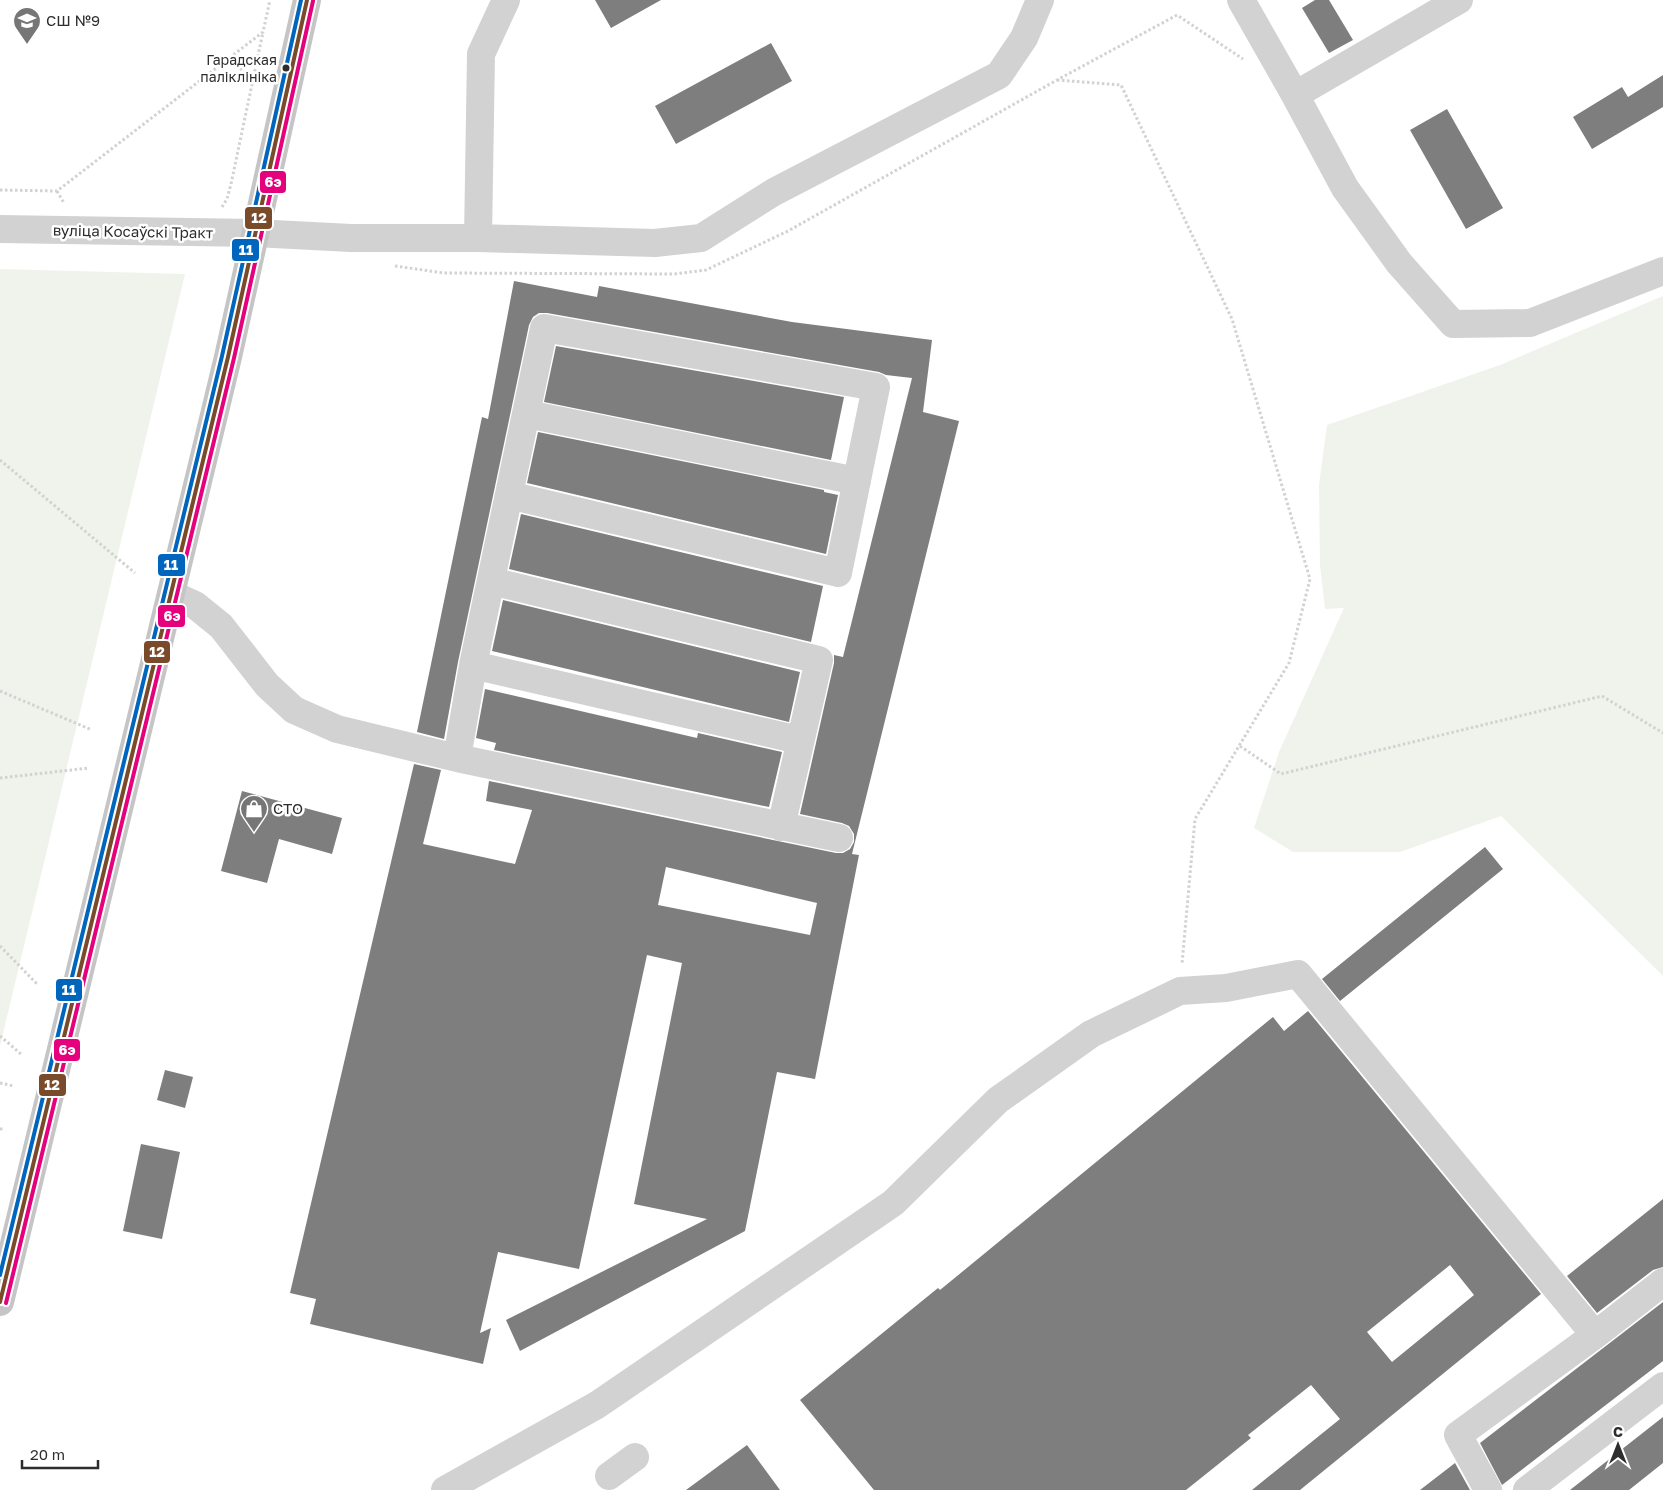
<svg xmlns="http://www.w3.org/2000/svg" width="1663" height="1490" font-family="'Golos Text',sans-serif">
<rect width="100%" height="100%" fill="#fff"/>
<!-- green -->
<path fill="#f0f3ec" d="M0 269 185 274 0 1046Z
M1663 296V976L1501 816 1400 852H1293L1254 828 1279 752 1344 608 1325 609 1320 565 1319 485 1327 425 1500 365Z"/>
<!-- building -->
<path fill="#7e7e7e" fill-rule="evenodd" d="M595 0H661L611 28Z
M1315 0H1329L1353 40 1329 53 1302 8Z
M771 43 792 81 676 144 655 106Z
M1663 75V107L1592 149 1573 117 1622 87 1628 97Z
M1447 109 1503 208 1466 229 1410 130Z
M514 281 597 297 599 286 792 322 932 340 923 412 959 421 852 854 859 855 815 1079 777 1072 745 1231 520 1351 506 1320 707 1219 634 1204 682 963 647 955 579 1269 498 1252 480 1333 491 1328 483 1364 310 1324 316 1299 290 1293 414 764 441 770 423 844 515 864 532 810 486 801 489 781 836 853H843L850 849 854 842V834L849 826 842 823 800 814 834 663V655L843 657 912 378 886 375 879 372 547 313H539L533 317 529 325 458 662 444 739 417 732 482 417 488 419ZM666 867 817 903 810 935 658 905Z
M556 346 844 397 831 460 544 402Z
M538 432 824 490V492L838 495 826 554 527 483Z
M521 514 823 586 811 642 509 569Z
M503 600 800 672 789 722 492 651Z
M485 689 697 738 698 733 782 752 769 807 494 750 496 743 476 738Z
M242 791 342 818 332 854 279 839 267 883 221 871Z
M1485 847 1503 869 1340 1001 1322 979Z
M1308 1011 1541 1294 1300 1490H1252L1340 1419 1311 1385 1248 1435 1251 1438 1186 1490H874L800 1400 938 1288 940 1290 1273 1017 1284 1031ZM1450 1265 1474 1295 1392 1362 1367 1332Z
M165 1070 193 1077 185 1108 157 1100Z
M141 1144 180 1152 162 1239 123 1231Z
M1663 1199V1267L1653 1270 1597 1313 1567 1276Z
M1663 1302V1361L1502 1485 1480 1443Z
M1663 1417V1463L1629 1490H1570Z
M747 1445 780 1490H686Z
M1455 1463 1470 1490H1420Z"/>
<g fill="none" stroke-linecap="round" stroke-linejoin="round">
<!-- path -->
<path stroke="#d2d2d2" stroke-width="3" stroke-dasharray="2.5 2.5" stroke-linecap="butt" d="M230 57 252 81
M1057 80 1121 85 1232 319 1310 579 1289 663 1195 819 1182 964
M0 190 57 191 263 32 270 0
M57 191 64 203
M222 207 227 199 231 184 263 32
M395 266 444 273 674 274 706 270 788 231 1057 80 1177 15 1243 59
M0 460 135 573
M0 691 92 730
M1240 746 1281 774 1602 696 1663 733
M0 778 89 768
M0 946 38 985
M0 1036 21 1054
M0 1083 14 1086
M0 1129H3"/>
<!-- minor -->
<path stroke="#d2d2d2" stroke-width="28" d="M1241 0 1295 95 1345 188 1399 263 1453 324 1530 323 1663 271
M1295 95 1459 0
M0 229 254 233 351 238H478L655 243 701 238 774 192 999 75 1024 38 1040 0
M478 238 481 54 506 0
M527 414 857 481
M491 581 819 660 781 827
M171 594 195 605 221 626 267 685 294 710 337 729 457 758 839 838
M473 665 799 740
M457 758 473 665 544 328 876 387 838 573 509 495
M609 1476 635 1457
M445 1490 597 1405 893 1203 998 1100 1091 1034 1180 991 1226 988 1298 974 1595 1335
M1488 1490 1458 1435 1595 1335 1663 1282
M1527 1490 1663 1386"/>
<!-- major -->
<path stroke="#c5c5c5" stroke-width="28" d="M0 1302 228 357 307 0"/>
<defs>
<path id="bus-1" d="M0 1302 228 357 307 0"/>
<path id="bus-2" d="M6 1303 234 358 313 1"/>
<path id="bus-3" d="M0 1275 222 356 301 0"/>
</defs>
<!-- bus-1 casing -->
<use href="#bus-1" stroke="#fff" stroke-width="8"/>
<!-- bus-2 casing -->
<use href="#bus-2" stroke="#fff" stroke-width="8"/>
<!-- bus-3 casing -->
<use href="#bus-3" stroke="#fff" stroke-width="8"/>
<!-- bus-1 -->
<use href="#bus-1" stroke="#7a4b2a" stroke-width="4"/>
<!-- bus-2 -->
<use href="#bus-2" stroke="#e5007d" stroke-width="4"/>
<!-- bus-3 -->
<use href="#bus-3" stroke="#0065bd" stroke-width="4"/>
</g>
<!-- icons -->
<defs>
<symbol id="school-pin" viewBox="-11 -11 22 30"><path d="M0 17L-7.5 6A9.5 9.5 0 1 1 7.5 6Z" fill="#767676" stroke="#fff"/><path d="M0-5L7-2L0 1L-7-2ZM-4 1L0 2.5L4 1V4Q0 6-4 4Z" fill="#fff"/></symbol>
<symbol id="shop-pin" viewBox="-11 -11 22 30"><path d="M0 17L-7.5 6A9.5 9.5 0 1 1 7.5 6Z" fill="#767676" stroke="#fff"/><path d="M-5-2.5h2.3a2.7 3.5 0 0 1 5.4 0H5L5.5 6h-11ZM-1.5-2.5h3a1.5 2.3 0 0 0-3 0Z" fill="#fff"/></symbol>
</defs>
<g fill-rule="evenodd">
<use href="#school-pin" x="11" y="5" width="32" height="43"/>
<use href="#shop-pin" x="238" y="793" width="32" height="43"/>
</g>
<!-- markers -->
<circle fill="#2d2d2d" stroke="#fff" stroke-width="2" cx="286" cy="68" r="4.5"/>
<g text-anchor="middle" stroke-width="5" stroke-linejoin="round" paint-order="stroke">
<!-- bus labels -->
<g font-size="14" fill="#2d2d2d" stroke="#fff" text-anchor="end">
<text x="277" y="65">Гарадская<tspan x="277" dy="17">паліклініка</tspan></text>
</g>
<!-- poi labels -->
<g font-size="15" fill="#2d2d2d" stroke="#fff" text-anchor="start">
<text x="46" y="26">СШ №9</text>
<text x="273" y="814">СТО</text>
</g>
<!-- street labels -->
<g font-size="15" fill="#2d2d2d" stroke="#fff">
<text transform="translate(133 232) rotate(1)" y="5">вуліца Косаўскі Тракт</text>
</g>
</g>
<g stroke="#fff" stroke-width="2">
<rect x="259" y="170" width="28" height="24" rx="5" fill="#e5007d"/>
<rect x="244" y="206" width="29" height="24" rx="5" fill="#7a4b2a"/>
<rect x="231" y="238" width="29" height="24" rx="5" fill="#0065bd"/>
<rect x="157" y="553" width="29" height="24" rx="5" fill="#0065bd"/>
<rect x="157" y="604" width="29" height="24" rx="5" fill="#e5007d"/>
<rect x="143" y="640" width="28" height="24" rx="5" fill="#7a4b2a"/>
<rect x="55" y="978" width="28" height="24" rx="5" fill="#0065bd"/>
<rect x="53" y="1038" width="28" height="24" rx="5" fill="#e5007d"/>
<rect x="38" y="1073" width="29" height="24" rx="5" fill="#7a4b2a"/>
</g>
<g font-size="14" text-anchor="middle" font-weight="bold" fill="#fff">
<text x="273" y="187">6э</text>
<text x="259" y="223">12</text>
<text x="246" y="255">11</text>
<text x="171" y="570">11</text>
<text x="172" y="621">6э</text>
<text x="157" y="657">12</text>
<text x="69" y="995">11</text>
<text x="67" y="1055">6э</text>
<text x="52" y="1090">12</text>
</g>
<!-- north arrow -->
<g transform="translate(1618 1445)" stroke="#ffffff" stroke-width="4" paint-order="stroke">
<path d="M0-4L9 19L0 12L-9 19Z" fill="#2d2d2d"/>
<text y="-8" font-size="14" font-weight="bold" text-anchor="middle" fill="#2d2d2d">С</text>
</g>
<!-- scale -->
<path d="M22 1460v8h76v-8" fill="none" stroke="#2d2d2d" stroke-width="2.5"/>
<text x="30" y="1460" font-size="15" fill="#2d2d2d" stroke="#ffffff" stroke-width="4" paint-order="stroke">20 m</text>
</svg>
